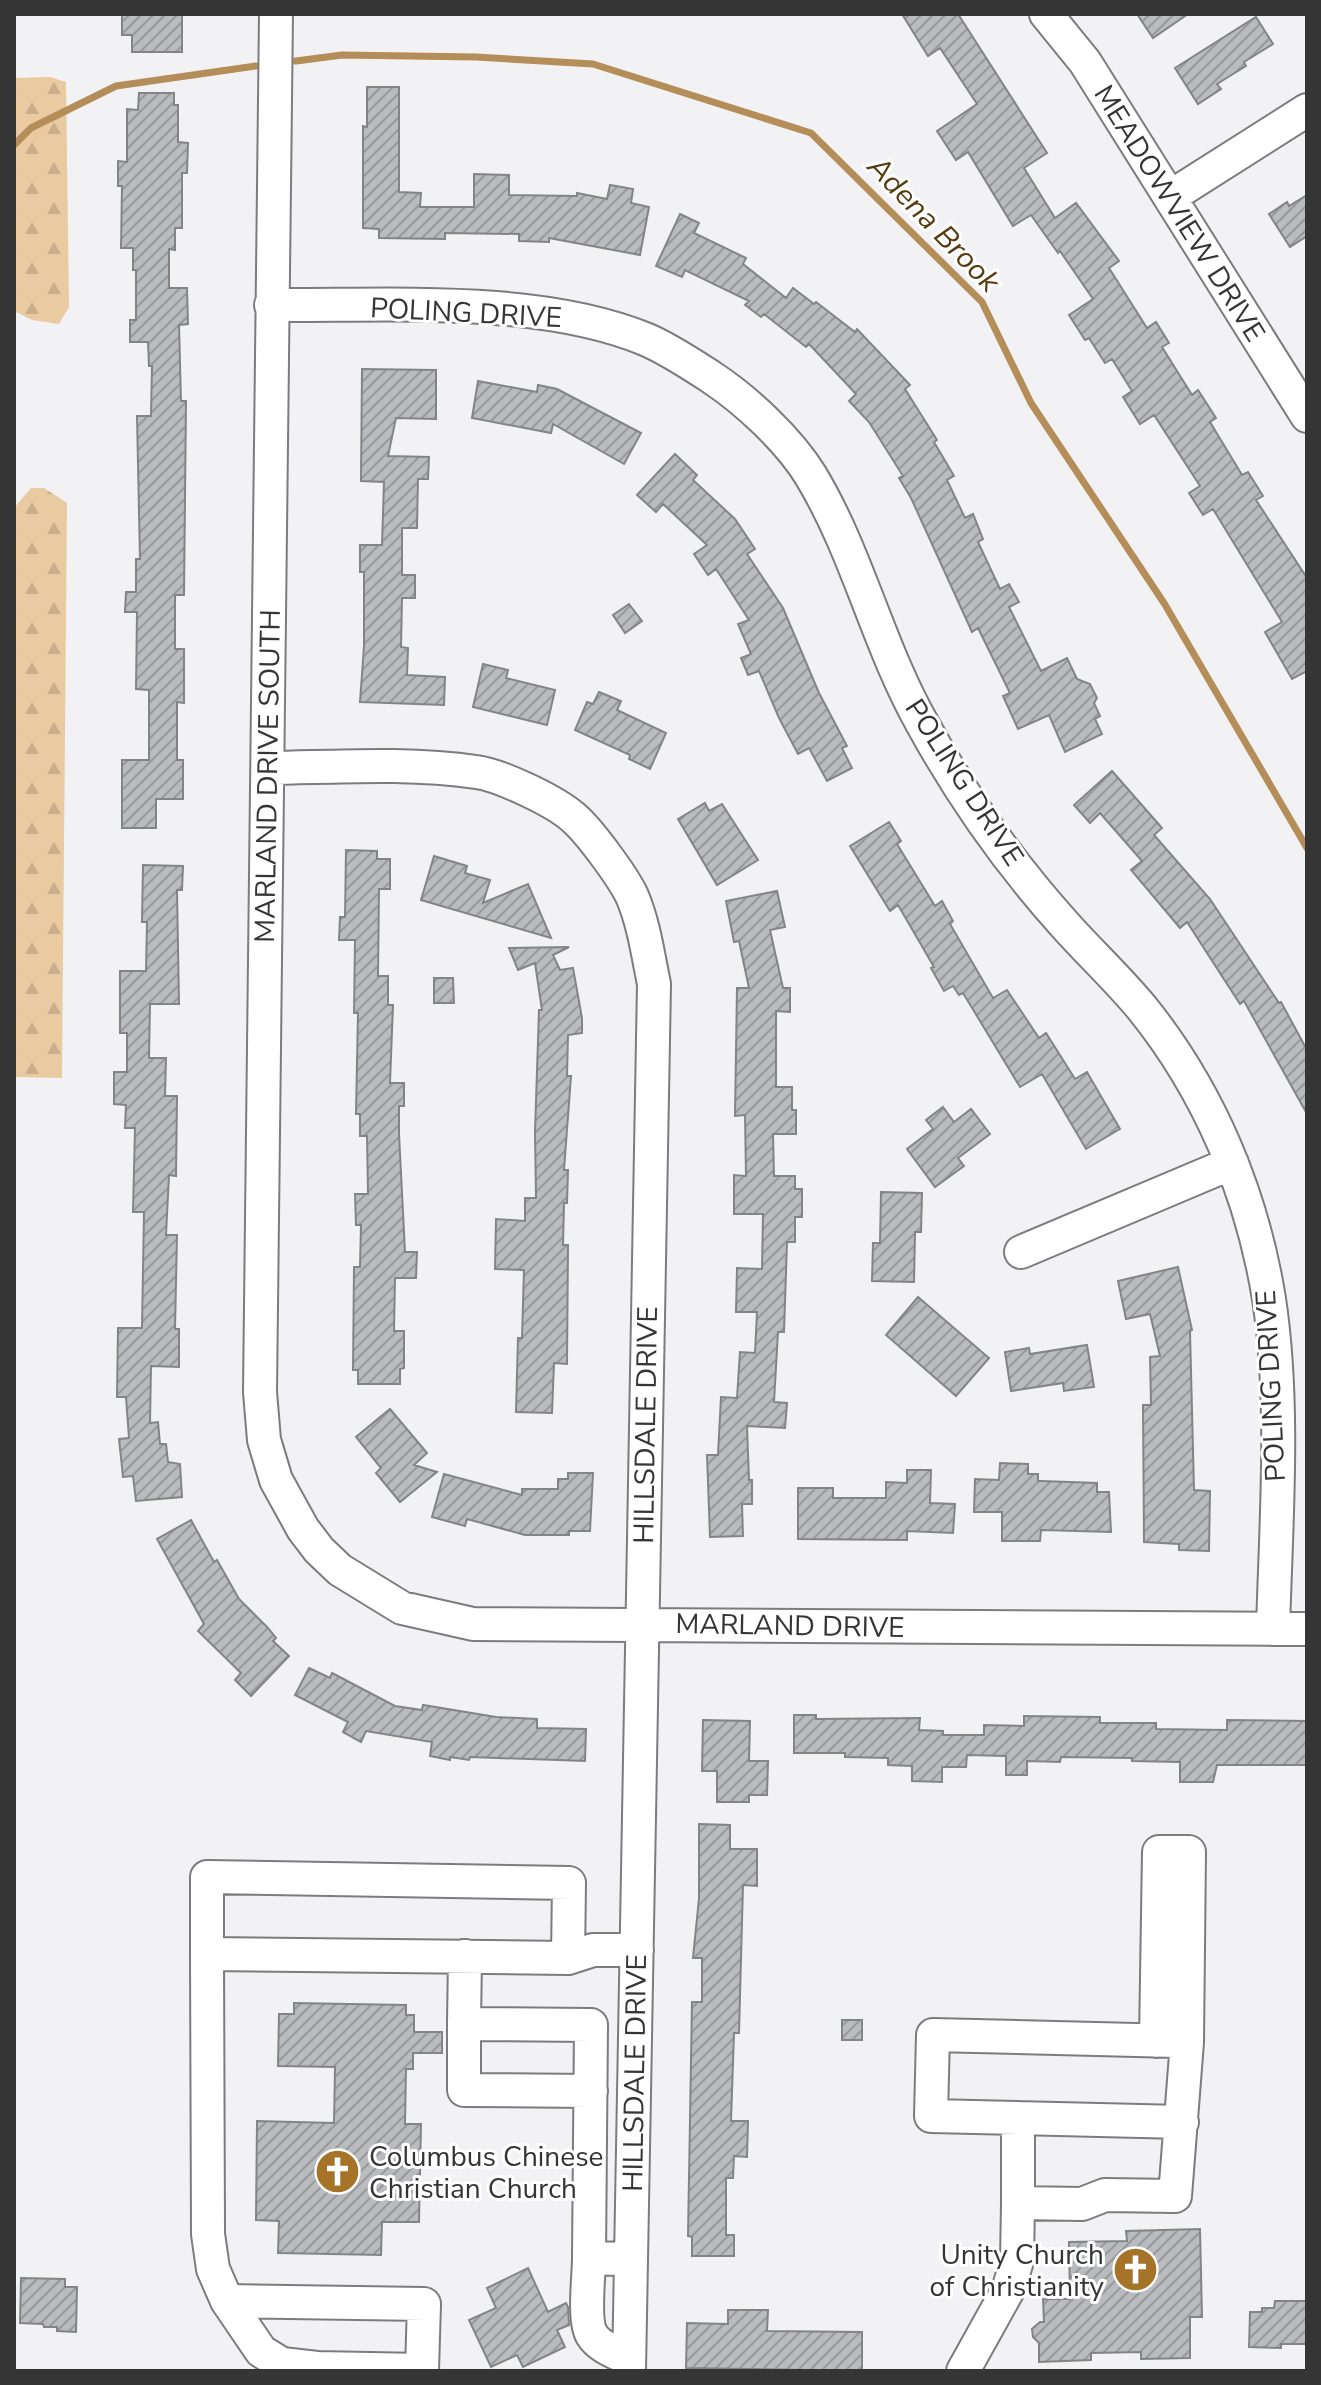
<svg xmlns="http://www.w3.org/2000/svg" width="1321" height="2385" font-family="'Nunito Sans',sans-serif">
<defs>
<pattern id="forest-firs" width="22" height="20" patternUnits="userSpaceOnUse" patternTransform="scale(2)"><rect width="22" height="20" fill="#e9caa1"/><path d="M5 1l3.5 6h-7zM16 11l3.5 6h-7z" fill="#c8ae8b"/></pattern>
<pattern id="building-hatch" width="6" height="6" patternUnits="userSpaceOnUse" patternTransform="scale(2)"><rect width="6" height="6" fill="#babbbe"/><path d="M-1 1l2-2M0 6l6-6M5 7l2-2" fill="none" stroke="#98999b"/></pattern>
</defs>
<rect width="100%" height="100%" fill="#f2f2f5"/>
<!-- forest -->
<path fill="url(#forest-firs)" d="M50 77 66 82 69 307 59 324 32 320 14 311V78Z
M31 488H44L67 503 62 1078 14 1077V508Z"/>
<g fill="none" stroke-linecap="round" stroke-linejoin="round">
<!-- stream -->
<path stroke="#b48d59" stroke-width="7" d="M296 61 342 55 476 57 593 64 811 133 982 302 1031 403 1164 603 1307 848
M14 145 31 128 116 86 256 66"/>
</g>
<!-- building -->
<path fill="url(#building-hatch)" stroke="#838486" stroke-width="2" d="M122 14H182V52H132V35H122Z
M902 14H958L1047 153 1024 168 1055 218 1076 203 1119 261 1109 268 1147 328 1156 322 1169 343 1162 347 1192 395 1198 390 1216 418 1210 422 1242 475 1248 472 1263 496 1256 500 1307 578V671L1292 679 1265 632 1282 622 1213 509 1203 515 1189 493 1200 486 1154 415 1140 424 1123 397 1132 391 1112 359 1105 363 1089 338 1085 340 1069 315 1093 299 1060 251 1058 253 1031 215 1013 226 968 152 956 160 937 131 977 104 940 48 928 56Z
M1137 14H1188L1153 38Z
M1256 17 1273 44 1244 62 1246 66 1217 84 1221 89 1198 104 1175 68Z
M367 87H399V192L421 193 420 207H474V174L509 175V195L577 196V193L607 199 610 185 633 189 631 203 649 207 640 255 549 238V242L519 241V234L445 233V239L379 238V229L363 228V126L367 127Z
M139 93H174V105H178V142L188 143 187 173H182V228H175V250L169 249V288H187L188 324 179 325 181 401H186L184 595H175V649H184V703L177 702V760H183V799H156V828H122V760H149V690L136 689 137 612H125L126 592H136V559H140L137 416H151L152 366H149L148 342H130V320H136V270H133V248H121L122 186H118V161L127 162V109L138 110Z
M1307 195V236L1290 247 1269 214 1287 202 1289 206Z
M680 214 699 223 694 233 746 258 743 264 786 298 793 288 814 304 816 302 855 332 857 329 910 385 905 389 937 440 934 442 954 476 947 480 965 518 973 514 983 539 978 542 1000 589 1009 584 1019 602 1009 607 1041 671 1067 658 1077 679 1090 684 1097 698 1094 703 1100 716 1095 719 1102 734 1065 752 1049 715 1018 729 1003 696 1010 693 978 628 972 632 911 498 899 478 903 476 869 422 849 401 856 394 809 344 806 347 764 314 761 317 745 305 749 301 685 270 682 277 656 266Z
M362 369 436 370V419L396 418 388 456 429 457 428 479H418L417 528H402V575H415V598H402L401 647 408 648 407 675 445 677 444 705 360 702 364 646V572H360V545H382L384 482 361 481Z
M478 381 537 392 538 385 557 389 641 433 624 464 553 424 551 433 472 418Z
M675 454 697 475 693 480 735 519 755 549 747 554 783 608 819 693 847 746 842 748 852 768 827 781 809 748 798 754 779 718 759 671 748 675 741 658 751 654 738 624 749 620 716 569 708 575 694 554 707 545 663 504 656 512 637 495Z
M629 604 642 621 625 633 613 615Z
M483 664 508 670 506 678 555 690 547 725 473 707Z
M599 692 621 701 617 710 666 733 650 769 629 759 630 755 575 730 587 702 593 704Z
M1112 771 1162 828 1154 835 1210 899 1279 1003 1281 1002 1307 1050V1114L1244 1001 1240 1004 1187 922 1180 928 1131 870 1142 861 1100 813 1090 823 1074 805Z
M705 803 709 811 722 804 758 860 717 885 678 819Z
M889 822 901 841 897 844 935 906 942 901 953 921 950 924 993 998 1007 990 1039 1038 1046 1033 1075 1079 1087 1072 1120 1129 1086 1149 1042 1074 1020 1087 963 993 959 995 953 986 944 991 931 968 934 967 898 905 890 911 850 846Z
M346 850 377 851V859H390V889H379L378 976H388V1005H393L390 1083H404V1106H399V1134L405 1252H417L416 1278H395L394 1331H404V1368L400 1369V1384H358V1370H353L354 1267H360L361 1225H356L355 1194H368L367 1136H360V1114H356L358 1013H354L355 940H339L340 917H345Z
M434 856 467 866 465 873 490 880 483 903 528 884 551 938 421 900Z
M143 865 183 866 182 890H177L179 1004H150L149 1058H166L165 1096H177L176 1176 169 1175 166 1235H177L175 1329H179V1367L151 1366 150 1423 158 1422 160 1444H166L168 1462 180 1464 182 1497 136 1501 133 1476 123 1477 119 1439 129 1438 126 1397H117L118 1328H142L144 1212H133L135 1128H125L126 1105 114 1104V1072H127V1033H120V971H146L147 922H142Z
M777 891 785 927 770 930 783 988H790V1012L776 1011V1087H792V1110H796V1134H773L774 1176H795V1189H802V1217H795V1242H787L784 1332H778L774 1402 787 1403 785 1428 747 1426 749 1480H752V1504H742L743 1536 710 1537 707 1455H718L721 1397 737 1398 740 1352 755 1353 757 1312H736L737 1268 762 1269 763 1214H734V1175L746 1176 745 1115 735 1116 737 988H749L739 941 734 942 726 901Z
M569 947 553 955 560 970 573 968 582 1018V1033L568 1035 567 1076H571L564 1170H568L567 1203H564L563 1245H568L567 1364 554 1363 552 1413 516 1412 518 1338H522L524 1270 495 1269 496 1219 525 1221V1198H536L535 1132 539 1010H542L535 963 518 970 509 948Z
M434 978H453L454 1003H434Z
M943 1107 954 1122 971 1109 990 1134 958 1158 964 1166 935 1187 907 1149 933 1129 926 1120Z
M881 1192 922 1193 921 1232H915L914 1282 872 1281 873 1243H880Z
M1178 1267 1192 1330 1190 1331 1194 1490 1210 1491 1209 1551 1179 1550V1544L1144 1542 1143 1405H1151L1150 1357 1160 1356 1150 1314 1126 1319 1118 1281Z
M918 1297 989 1358 956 1396 886 1335Z
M1087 1345 1094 1387 1064 1391 1063 1383 1011 1391 1005 1352 1029 1348 1030 1354Z
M390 1409 427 1453 414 1465 437 1472 400 1502 376 1473 381 1468 356 1437Z
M1000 1463 1028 1464V1474H1038V1481H1042L1097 1483V1492H1109L1111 1532 1041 1530 1040 1541H1002V1512H974L975 1479 999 1480Z
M907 1470H931L930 1503 955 1504 953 1533 907 1531V1540L798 1539V1488H833V1498H886V1482L907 1483Z
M568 1473H593L590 1531H569V1535H525L467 1519 465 1526 432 1517 444 1474 522 1495V1489H558V1479H568Z
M191 1520 214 1562 217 1560 239 1599 268 1628 276 1638 273 1641 289 1656 251 1696 235 1680 241 1673 198 1631 204 1624 157 1539Z
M309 1668 330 1678 332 1673 395 1706 422 1710 423 1705 496 1717 537 1719V1728L586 1729 585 1761 470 1757 469 1760 450 1757V1760L430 1756 432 1742 366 1731 361 1742 343 1732 348 1722 295 1695Z
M794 1715H816V1719L920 1718 919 1730 943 1731V1735H984V1725L1024 1726V1716L1100 1717V1723H1156V1729L1227 1730V1720L1307 1721V1765H1217L1213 1782H1180V1762L1132 1761V1758L1061 1757 1060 1762 1027 1761V1775H1006V1756L967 1755 966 1767H942V1782L912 1781V1766L888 1765V1758L845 1757V1753H794Z
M703 1720 750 1721 749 1761H768L767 1795H749V1802H717V1771H702Z
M699 1824 730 1825V1849H757V1886L743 1885 739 2033H734L731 2121H748L747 2157 734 2156 733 2178H726V2235H734V2256H692V2237L688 2236 692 2002H702V1958H693L699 1898Z
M294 2003 406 2005V2015H414V2032H442V2053H413V2069H406L405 2124H421L419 2222H382L381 2255 278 2253 279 2221 256 2220 257 2121 334 2123 335 2067 278 2066 279 2014H294Z
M842 2020H862V2040H842Z
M1200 2229 1202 2317H1190V2358L1141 2359V2352L1091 2353V2360L1039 2362V2343L1033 2337 1032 2329 1040 2322H1044L1043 2299H1070L1069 2242 1127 2241 1126 2231Z
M528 2268 548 2312 566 2303 568 2307 569 2325 557 2330 565 2347 523 2367 517 2355 491 2367 469 2320 496 2308 487 2288Z
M21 2278 65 2279V2287H77L76 2332 57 2331V2327H44L43 2324 20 2323Z
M1275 2301H1307V2344H1281V2348L1249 2347 1250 2312H1262V2308H1274Z
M728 2310H768L767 2331 862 2332V2371L686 2368 687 2323 728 2324Z"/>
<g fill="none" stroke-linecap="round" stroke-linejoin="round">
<defs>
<path id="minor" d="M276 14 260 1392 264 1440 276 1480 303 1529 319 1550 340 1570 402 1608 473 1624 1307 1629
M1046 14 1085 62 1307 416
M1170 197 1307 110
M271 305C388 306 537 295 645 339 667 348 691 364 711 377 746 400 789 440 811 476 858 554 878 646 923 725 962 796 1011 865 1065 925 1090 953 1118 979 1142 1008 1209 1091 1252 1193 1269 1299 1285 1404 1276 1522 1273 1629
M269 768C338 767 408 762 476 772 500 775 555 801 574 818 590 832 623 877 632 896 644 924 648 955 654 984L629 2371
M1021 1252 1232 1163
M207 1954V1877L569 1883 568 1958
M464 2024 465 1956
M1176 2041 933 2035 931 2116 1182 2122
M591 2091 464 2090V2024L591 2025 589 2258 630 2259
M1018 2118V2203
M589 2258C589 2276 583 2321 592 2335 599 2347 617 2353 629 2359
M227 2301 424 2304 422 2370 317 2368
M317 2371V2368L282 2364 261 2351 227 2301 213 2269 208 2234 207 1954 568 1958 593 1950H637
M963 2371 1008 2290 1017 2261 1018 2203 1082 2204 1105 2195 1175 2196 1187 2042 1189 1852H1159L1156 2041"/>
</defs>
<!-- minor casing -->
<use href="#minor" stroke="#7c7c7f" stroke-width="36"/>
<!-- minor -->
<use href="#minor" stroke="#fff" stroke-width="32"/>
</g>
<!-- icons -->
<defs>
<symbol id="church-disc" viewBox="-11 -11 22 22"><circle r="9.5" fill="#a57429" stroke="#fff"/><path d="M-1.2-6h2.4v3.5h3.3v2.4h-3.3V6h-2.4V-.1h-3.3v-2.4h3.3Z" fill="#fff"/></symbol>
</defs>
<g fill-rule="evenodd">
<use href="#church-disc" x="312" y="2146" width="51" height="51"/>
<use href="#church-disc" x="1110" y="2244" width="51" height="51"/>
</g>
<g text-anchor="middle" stroke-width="6" stroke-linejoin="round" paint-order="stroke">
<!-- street labels -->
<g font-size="28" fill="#353536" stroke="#fff">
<text transform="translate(1180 213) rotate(58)" y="10">MEADOWVIEW DRIVE</text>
<text transform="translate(466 312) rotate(3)" y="10">POLING DRIVE</text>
<text transform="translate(267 776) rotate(-89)" y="10">MARLAND DRIVE SOUTH</text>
<text transform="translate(965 782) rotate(57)" y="10">POLING DRIVE</text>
<text transform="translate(1270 1386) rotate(-93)" y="10">POLING DRIVE</text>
<text transform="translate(645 1425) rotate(-89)" y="10">HILLSDALE DRIVE</text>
<text transform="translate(790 1625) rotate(1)" y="10">MARLAND DRIVE</text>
<text transform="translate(634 2073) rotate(-89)" y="10">HILLSDALE DRIVE</text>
</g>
<!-- poi labels -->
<g font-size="28" fill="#353536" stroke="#fff" text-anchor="start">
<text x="369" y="2166">Columbus Chinese<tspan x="369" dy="32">Christian Church</tspan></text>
<text x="1104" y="2264" text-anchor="end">Unity Church<tspan x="1104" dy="32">of Christianity</tspan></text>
</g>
<!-- water labels -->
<g font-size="30" font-style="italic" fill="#563b10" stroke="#fff">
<text transform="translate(934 224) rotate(46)" y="10">Adena Brook</text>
</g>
</g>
<!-- border -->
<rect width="1321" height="2385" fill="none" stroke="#353536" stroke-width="32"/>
</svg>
